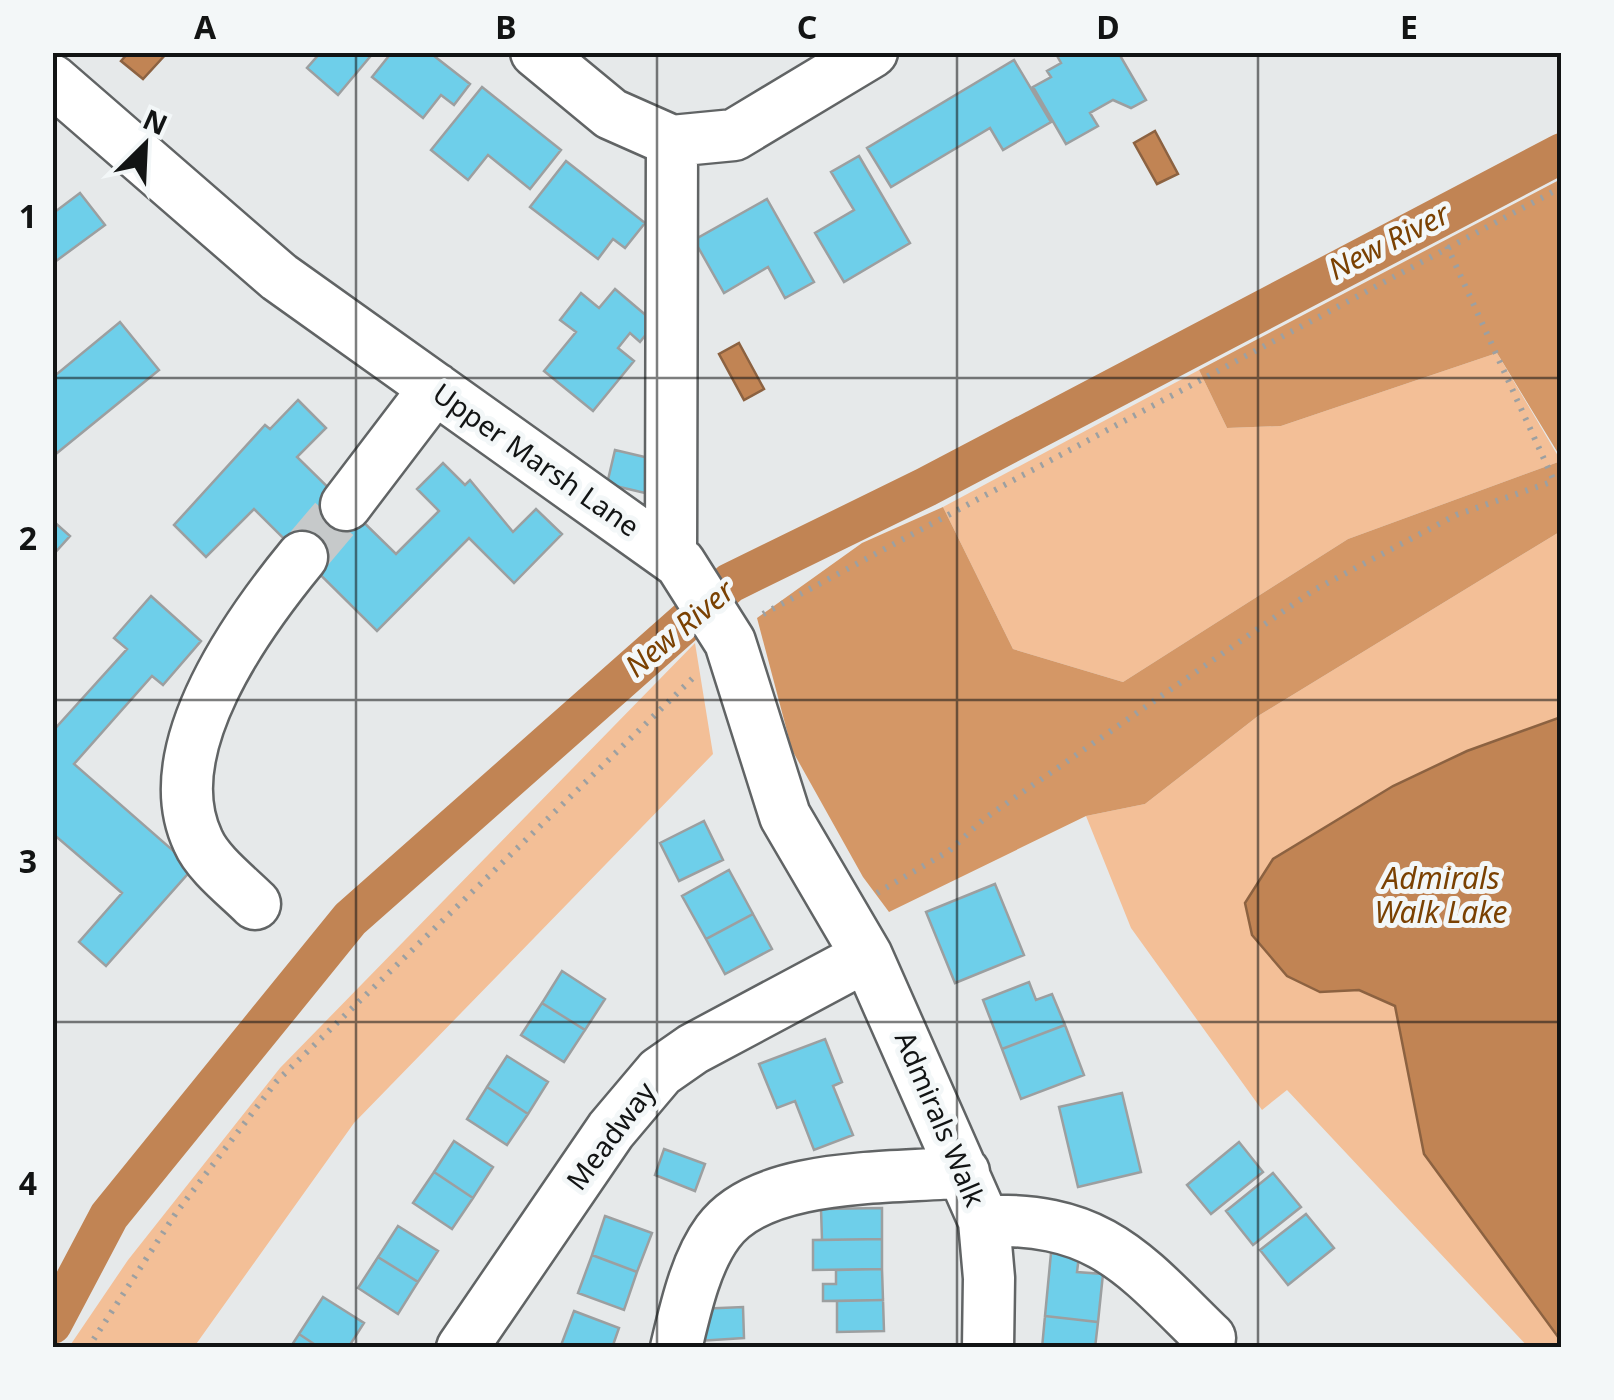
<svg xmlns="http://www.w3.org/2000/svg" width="1614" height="1400" font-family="'Noto Sans',sans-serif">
<rect width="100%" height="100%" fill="#e6e9ea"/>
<!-- green -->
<path fill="#f3bf97" d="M1497 353 1561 461 1348 539 1123 682 1013 649 943 507 1199 370 1227 428 1281 426Z
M1561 531V717L1467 751 1393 786 1273 859 1320 992 1359 990 1395 1006 1424 1154 1561 1341V1347H1528L1287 1090 1262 1110 1131 928 1086 816 1145 804 1258 716Z
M695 643 713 754 354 1123 194 1347H69L128 1260 280 1068Z"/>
<!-- forest -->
<path fill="#d49766" d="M1561 179V458L1497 353 1281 426 1227 428 1199 370Z
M1561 461V531L1258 716 1145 804 1086 816 889 912 863 877 792 750 757 618 862 543 943 507 1013 649 1123 682 1348 539Z"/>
<!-- water -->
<path fill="#c18454" stroke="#8c6241" stroke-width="2.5" d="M128 53V52L167 53 143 79 121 61Z
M1155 131 1178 174 1157 184 1134 143Z
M739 343 764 389 744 400 719 354Z
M1561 717V1341L1424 1154 1395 1006 1359 990 1320 992 1287 976 1252 935 1245 903 1273 859 1393 786 1467 751Z"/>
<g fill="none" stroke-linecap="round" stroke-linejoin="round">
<!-- canal -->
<path stroke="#c18454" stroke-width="40" d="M52 1324 109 1216 350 919 730 583 926 487 1562 153"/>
</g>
<!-- building -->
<path fill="#6ecfea" stroke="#9c9fa0" stroke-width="2.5" d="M321 52H374L338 95 307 68Z
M392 52H429L470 84 454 105 441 95 423 118 372 77Z
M1055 52H1118L1146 100 1131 108 1113 100 1090 113 1098 126 1066 144 1033 87 1051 77 1047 71 1061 63Z
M1014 60 1051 122 1003 150 990 128 891 187 867 148Z
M482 87 561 150 530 189 488 155 468 180 431 150Z
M859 156 910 243 844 282 815 233 854 210 831 172Z
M566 161 645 223 625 248 613 239 598 259 530 207Z
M80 193 105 225 52 264V214Z
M767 199 814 282 785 298 768 267 724 293 694 240Z
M615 289 655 323 640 342 630 333 618 348 634 361 593 411 544 371 576 332 560 320 581 293 599 308Z
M120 322 159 370 57 453 52 448V378Z
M298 400 326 428 297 457 396 554 439 511 417 489 443 463 465 485 470 480 513 532 536 509 562 534 514 583 469 538 377 631 254 509 206 557 174 525 265 425 270 429Z
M615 450 653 459 645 493 607 484Z
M52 520 70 536 52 556Z
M151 596 201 641 163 685 152 676 74 764 193 868 106 966 79 942 122 893 52 833V732L127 649 114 638Z
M704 821 723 860 679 881 660 843Z
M729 870 753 914 706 939 682 896Z
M995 884 1024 955 955 983 926 912Z
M753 914 772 949 725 974 706 939Z
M562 971 605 999 585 1030 542 1003Z
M1029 982 1036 1000 1052 994 1065 1025 1002 1049 983 1000Z
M542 1003 585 1030 564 1062 521 1035Z
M1065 1025 1084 1075 1021 1099 1002 1049Z
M825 1039 842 1082 833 1086 853 1135 814 1150 795 1101 777 1108 759 1064Z
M507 1056 548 1082 528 1114 487 1087Z
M487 1087 528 1114 507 1145 467 1119Z
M1122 1093 1141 1172 1078 1187 1059 1107Z
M454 1141 493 1167 473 1198 434 1172Z
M1239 1142 1263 1172 1211 1214 1187 1185Z
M664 1149 705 1164 695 1191 655 1175Z
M434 1172 473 1198 452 1229 413 1203Z
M1273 1173 1301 1207 1253 1245 1226 1211Z
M882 1208V1239L822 1240 821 1209Z
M1306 1214 1334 1248 1288 1285 1260 1250Z
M605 1216 652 1233 637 1272 592 1255Z
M398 1226 438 1251 418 1282 378 1257Z
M882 1239V1269L813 1270V1240Z
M1051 1253 1079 1256 1077 1272 1103 1274 1098 1322 1045 1316Z
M592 1255 637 1272 624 1310 578 1293Z
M378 1257 418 1282 398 1314 358 1288Z
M882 1269 883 1300 823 1301V1284H836V1270Z
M323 1297 364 1323 348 1348H320L299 1334Z
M883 1300 884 1331 837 1332V1301Z
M743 1307 744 1338 698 1341 697 1309Z
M574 1311 619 1328 612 1348H560Z
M1045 1316 1098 1322 1095 1348H1042Z
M299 1334 320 1348H290Z"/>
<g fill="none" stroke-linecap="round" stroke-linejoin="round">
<!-- minor-tunnel -->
<path stroke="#c6c9ca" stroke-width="50" stroke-dasharray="50 25" stroke-linecap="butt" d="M302 557 346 505"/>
<defs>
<path id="minor" d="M536 52 611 114 672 141 734 135 872 52
M52 80 279 277 680 563 730 642 785 816 867 956 984 1221 989 1278 988 1348
M346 505 435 388
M671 555 672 141
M255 904C237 886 208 864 198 841 155 750 247 624 302 557
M984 1221C1100 1217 1133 1263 1210 1338
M462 1348 611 1130 660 1072 693 1049 867 956
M676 1348C685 1311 695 1263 718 1232 762 1171 894 1179 964 1172"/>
</defs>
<!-- minor casing -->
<use href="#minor" stroke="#616465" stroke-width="55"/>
<!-- path -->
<path stroke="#9da0a1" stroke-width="6" stroke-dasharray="2.5 8" stroke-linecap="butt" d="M1447 246 1554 481 1562 477
M763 614 1562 187
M877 893 949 851 984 819 1314 590 1456 515 1554 481
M88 1348 176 1213 276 1082 695 676"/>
<!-- minor -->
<use href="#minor" stroke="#fff" stroke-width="50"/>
</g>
<!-- grid -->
<path fill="none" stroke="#121414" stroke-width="2.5" stroke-opacity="0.55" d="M356 52V1348M657 52V1348M957 52V1348M1258 52V1348M52 378H1562M52 700H1562M52 1022H1562"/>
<g text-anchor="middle" stroke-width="10" stroke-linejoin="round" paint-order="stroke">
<!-- street labels -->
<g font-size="28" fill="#121414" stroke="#f3f7f8">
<text transform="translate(536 460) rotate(35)" y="10">Upper Marsh Lane</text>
<text transform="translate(940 1119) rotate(67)" y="10">Admirals Walk</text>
<text transform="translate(611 1136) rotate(-53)" y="10">Meadway</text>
</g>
<!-- water labels -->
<g font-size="30" font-style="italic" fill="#7a4102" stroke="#f3f7f8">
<text transform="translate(1389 242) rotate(-27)" y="10">New River</text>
<text transform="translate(680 629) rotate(-40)" y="10">New River</text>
<text x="1441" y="889">Admirals<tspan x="1441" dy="34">Walk Lake</tspan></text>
</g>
</g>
<!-- border -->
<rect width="1614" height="1400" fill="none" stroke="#f3f7f8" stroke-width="110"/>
<!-- north arrow -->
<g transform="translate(145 145) rotate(24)" stroke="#f3f7f8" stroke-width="8" paint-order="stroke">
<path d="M0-8L18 38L0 25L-18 38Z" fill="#121414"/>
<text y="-15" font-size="28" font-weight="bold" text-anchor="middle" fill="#121414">N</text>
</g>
<rect x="55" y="55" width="1504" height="1290" fill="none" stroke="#121414" stroke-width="4"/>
<g font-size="32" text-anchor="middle" font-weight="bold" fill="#121414">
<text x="205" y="39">A</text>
<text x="506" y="39">B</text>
<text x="807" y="39">C</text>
<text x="1108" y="39">D</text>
<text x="1409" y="39">E</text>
<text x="28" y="228">1</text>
<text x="28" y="550">2</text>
<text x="28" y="873">3</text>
<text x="28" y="1195">4</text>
</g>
</svg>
